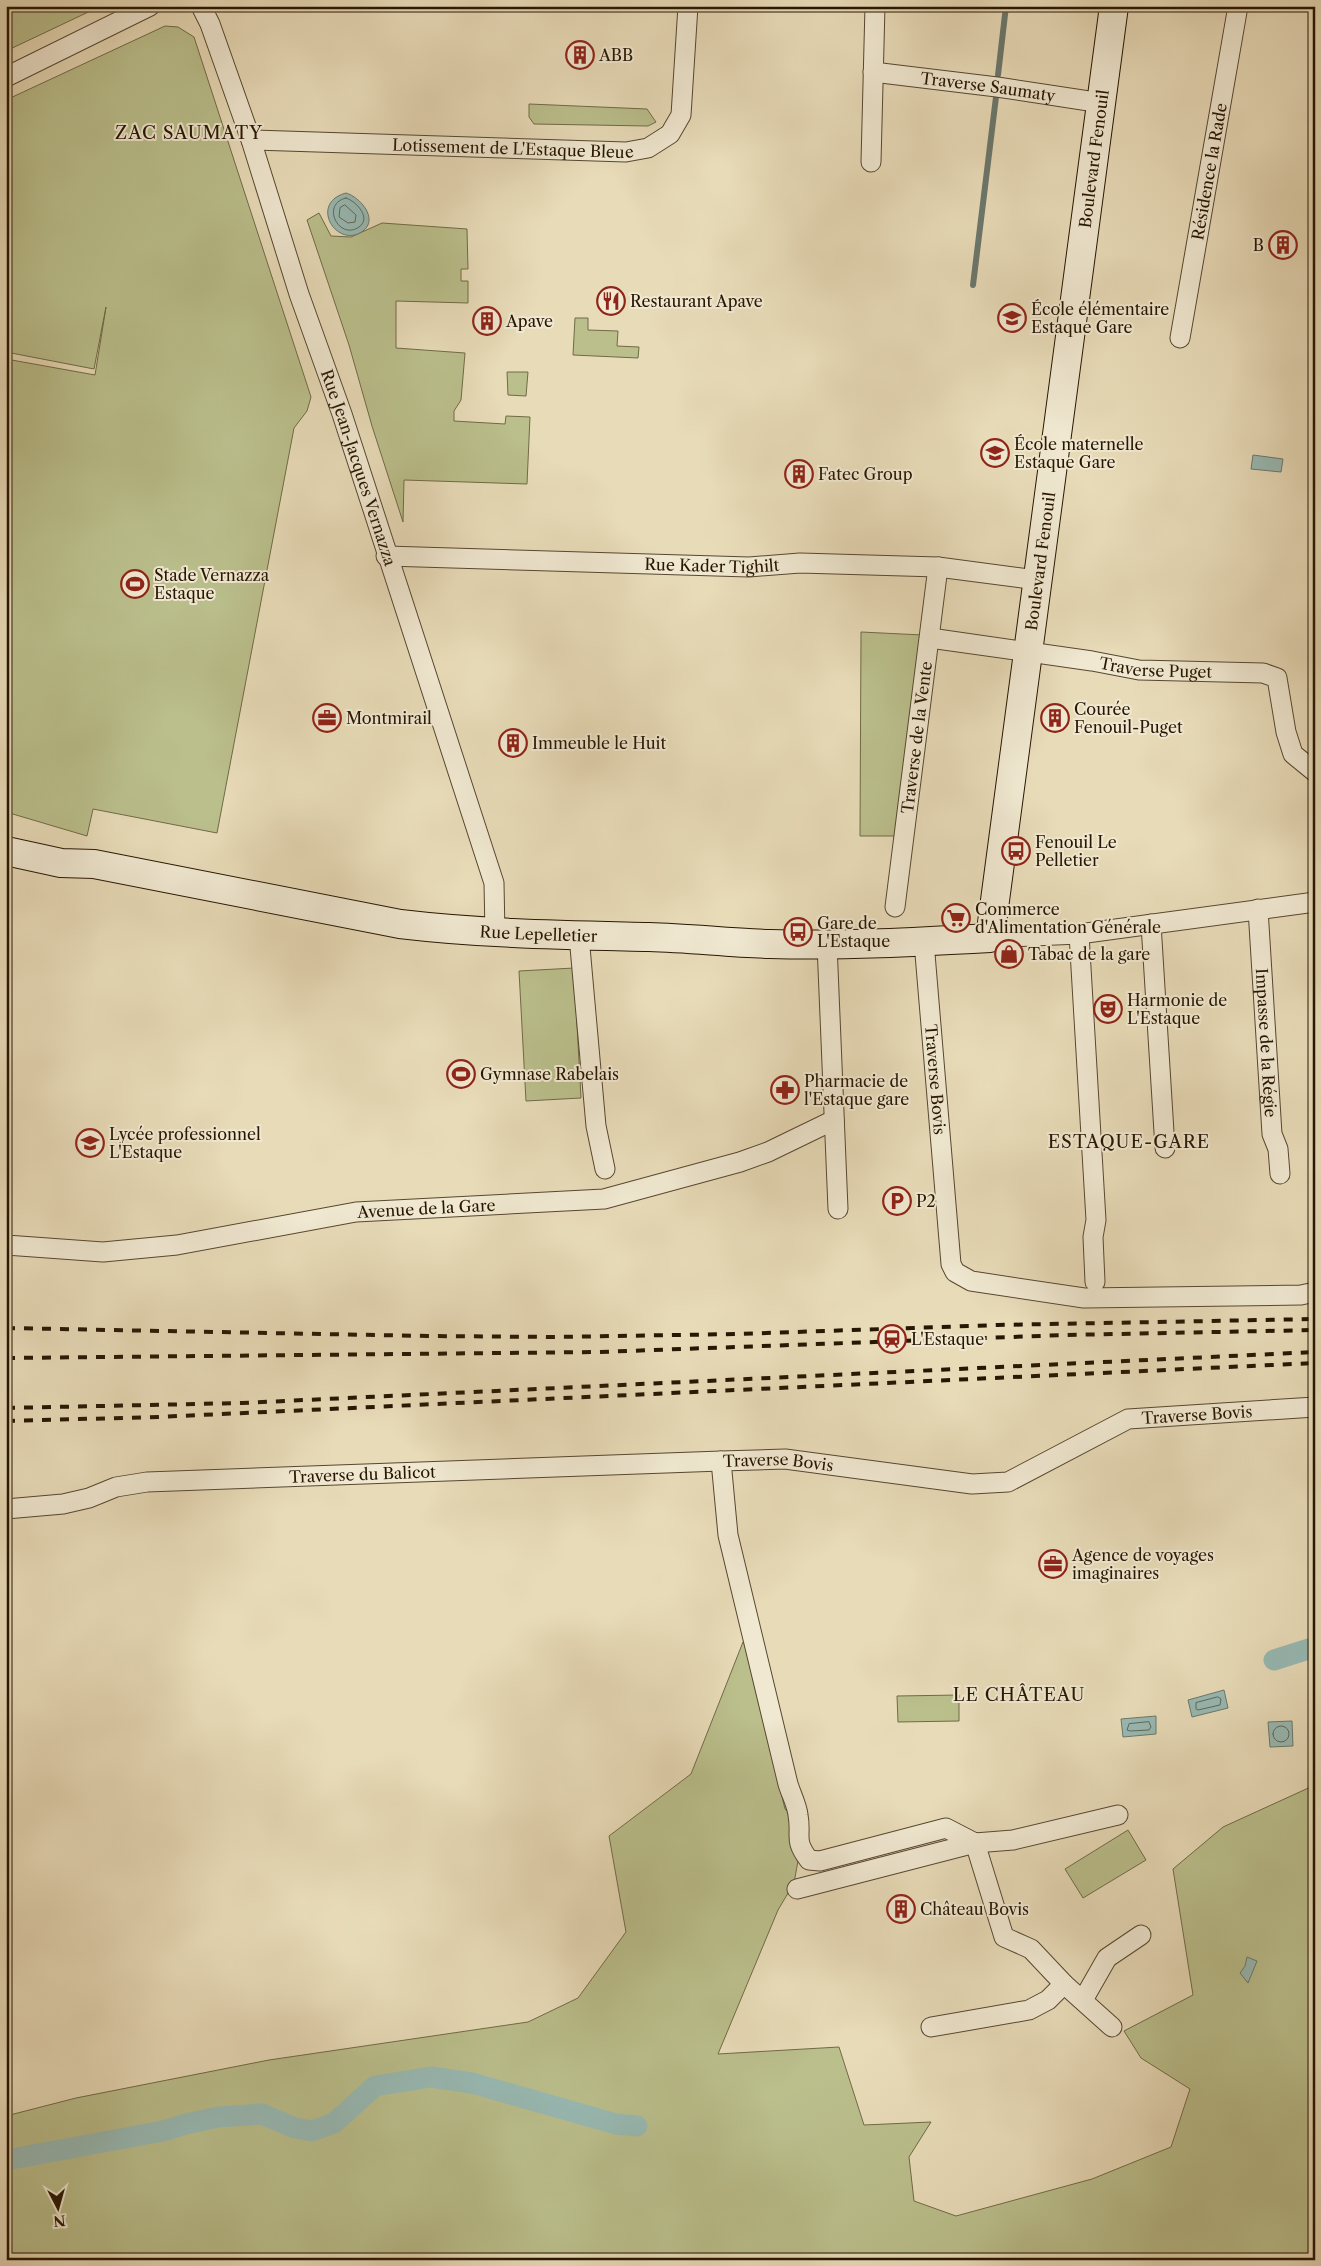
<svg xmlns="http://www.w3.org/2000/svg" width="1321" height="2266" font-family="'Libre Caslon Text',serif">
<rect width="100%" height="100%" fill="#e8dbb8"/>
<filter id="stains"><feTurbulence type="fractalNoise" baseFrequency=".004" numOctaves="4"/><feColorMatrix values="0 0 0 0 .2 0 0 0 0 .09 0 0 0 0 .02 0 0 0 .5 -.17"/></filter>
<radialGradient id="worn" r=".72"><stop offset=".6" stop-color="#630" stop-opacity="0"/><stop offset="1" stop-color="#630" stop-opacity=".3"/></radialGradient>
<!-- green -->
<path fill="#babf8c" stroke="#706a47" d="M6 6H101L6 51Z
M165 26 178 27 194 37 311 397 307 411 294 428 217 833 93 809 87 836 6 812V359L95 375 106 307 94 369 6 352V100Z
M529 104 647 109 656 122 648 126 534 124 529 117Z
M319 213 331 236 351 237 382 223 467 229 468 269H461V281H468V303L396 301V348L465 353 461 400 454 411V421L505 424 506 416 530 417 527 484 404 480 403 522 372 426 349 345 307 220Z
M575 318H588V330L618 331 617 346 639 347 638 358 573 355Z
M507 372H528L526 396 508 395Z
M861 632 923 635 900 836H860Z
M574 968 581 1098 526 1101 519 971Z
M743 1642 745 1643 785 1809 804 1828 794 1883 778 1910 718 2054 839 2047 864 2125 931 2122 909 2157 914 2201 956 2216 1092 2179 1171 2147 1190 2089 1141 2058 1124 2031 1193 1995 1173 1869 1223 1827 1315 1785V2260H6V2116L76 2098 269 2060 528 2022 578 1998 626 1932 609 1836 691 1774Z
M959 1695V1721L898 1722 897 1696Z
M1128 1830 1146 1860 1083 1898 1065 1869Z"/>
<!-- water -->
<path fill="#98bab4" stroke="#6b786d" d="M346 193C360 197 379 219 363 231 337 250 308 203 346 193Z
M1253 455 1283 459 1281 472 1251 469Z
M1224 1690 1228 1708 1192 1717 1188 1700Z
M1156 1716V1734L1123 1737 1121 1719Z
M1292 1721 1293 1746 1270 1747 1268 1722Z
M1247 1957 1257 1961 1248 1983 1240 1973 1245 1966Z"/>
<g fill="none" stroke-linecap="round" stroke-linejoin="round">
<!-- shore -->
<path stroke="#60685b" stroke-width="1" d="M346 198C356 201 372 218 359 227 339 241 320 204 346 198Z
M345 205 356 215 355 222 348 223 339 217 340 208Z
M1218 1697 1221 1699 1220 1705 1198 1710 1196 1709V1703Z
M1149 1722 1151 1727 1149 1730 1130 1731 1127 1730 1129 1724Z
M1273 1734a8 8 0 1 1 16 0a8 8 0 1 1-16 0Z"/>
<!-- stream -->
<path stroke="#6b786d" stroke-width="6" d="M998 75 1006 6
M973 285 996 97"/>
<!-- canal -->
<path stroke="#98bab4" stroke-width="21" d="M1274 1660 1315 1647
M6 2160 163 2131 186 2124 218 2117 262 2114 295 2128 312 2131 334 2123 375 2086 431 2077 472 2083 616 2124 637 2126"/>
<defs>
<g id="street">
<path id="s1" d="M201 6 210 24 251 140 299 294 342 414 494 883 495 934"/>
<path id="s2" d="M873 72 997 87 1102 103"/>
<path d="M6 77 150 6"/>
<path id="s3" d="M251 140 626 152 648 148 670 134 681 115 688 6"/>
<path d="M871 162 875 6"/>
<path id="s4" d="M1180 338 1238 6"/>
<path id="s5" d="M386 556 749 567 800 563 938 567 1037 580"/>
<path id="s6" d="M930 638 1092 661 1139 670 1263 673 1277 678 1286 732 1293 754 1315 772"/>
<path id="s7" d="M895 907 938 567"/>
<path id="s8" d="M1258 909 1272 1134 1278 1149 1280 1174"/>
<path d="M1151 924 1165 1148"/>
<path d="M1079 934 1096 1220 1093 1237 1095 1282"/>
<path d="M579 936 596 1126 605 1169"/>
<path d="M990 938 1079 934 1315 902"/>
<path id="s9" d="M924 942 951 1264 955 1272 971 1281 1084 1298 1301 1295 1315 1292"/>
<path d="M827 944 838 1209"/>
<path id="s10" d="M6 1245 103 1252 177 1245 356 1212 604 1199 740 1162 768 1152 834 1120"/>
<path id="s11" d="M6 1509 63 1504 89 1498 116 1487 147 1482 721 1461"/>
<path id="s12" d="M975 1843 946 1828 820 1861 809 1860C793 1839 802 1837 798 1815 797 1805 791 1794 788 1784L728 1535 721 1461 785 1459 972 1484 1008 1482 1128 1419 1315 1407"/>
<path d="M975 1843 1004 1937 1031 1949 1064 1984 1112 2027"/>
<path d="M797 1889 975 1843 1013 1840 1118 1815"/>
<path d="M1083 2000 1107 1958 1141 1935"/>
<path d="M931 2027 1029 2010 1048 2000 1064 1984"/>
</g>
<g id="secondary">
<path id="s13" d="M6 851 61 863 94 864 400 924C484 934 565 935 649 937 690 938 730 943 770 944 844 946 917 942 990 938L1114 6"/>
</g>
</defs>
<!-- street casing -->
<use href="#street" stroke="#574730" stroke-width="21"/>
<!-- secondary casing -->
<use href="#secondary" stroke="#271602" stroke-width="30"/>
<!-- street -->
<use href="#street" stroke="#f0e8d1" stroke-width="19"/>
<!-- secondary -->
<use href="#secondary" stroke="#f0e8d1" stroke-width="28"/>
<!-- rail -->
<path stroke="#271602" stroke-width="4" stroke-dasharray="9 9" stroke-linecap="butt" d="M6 1328 427 1336 553 1337 738 1334 998 1325 1315 1319
M6 1358 599 1352 1066 1335 1315 1330
M6 1408 242 1403 1315 1352
M6 1421 158 1417 1315 1363"/>
</g>
<!-- icons -->
<defs>
<symbol id="building-ring" viewBox="-11 -11 22 22"><circle r="9.5" fill="#f0e8d1" stroke="#8f2418" stroke-width="1.5"/><path d="M-4-6H4V6H1V3H-1V6H-4ZM-2.5-4.3h1.7v1.8h-1.7ZM.8-4.3h1.7v1.8H.8ZM-2.5-1h1.7V.8h-1.7ZM.8-1h1.7V.8H.8Z" fill="#8f2418"/></symbol>
<symbol id="restaurant-ring" viewBox="-11 -11 22 22"><circle r="9.5" fill="#f0e8d1" stroke="#8f2418" stroke-width="1.5"/><path d="M-5-6h1v4h1v-4h1v4h1v-4h1v5L-1.5 .5V6h-2V.5L-5-1ZM5-6V6H3V1.5H1.5Q1.5-4 5-6Z" fill="#8f2418"/></symbol>
<symbol id="school-ring" viewBox="-11 -11 22 22"><circle r="9.5" fill="#f0e8d1" stroke="#8f2418" stroke-width="1.5"/><path d="M0-5L7-2L0 1L-7-2ZM-4 1L0 2.5L4 1V4Q0 6-4 4Z" fill="#8f2418"/></symbol>
<symbol id="stadium-ring" viewBox="-11 -11 22 22"><circle r="9.5" fill="#f0e8d1" stroke="#8f2418" stroke-width="1.5"/><path d="M0-5a6.5 5 0 1 0 0 10a6.5 5 0 1 0 0-10ZM-3.5-1.8h7v3.6h-7Z" fill="#8f2418"/></symbol>
<symbol id="office-ring" viewBox="-11 -11 22 22"><circle r="9.5" fill="#f0e8d1" stroke="#8f2418" stroke-width="1.5"/><path d="M-6-3h4V-5.5h4V-3h4V5H-6ZM-1-4.5V-3h2v-1.5ZM-6 0V1H6V0Z" fill="#8f2418"/></symbol>
<symbol id="bus-ring" viewBox="-11 -11 22 22"><circle r="9.5" fill="#f0e8d1" stroke="#8f2418" stroke-width="1.5"/><path d="M-5-6H5V4H4V6H2V4H-2V6H-4V4H-5ZM-3.5-4V0h7V-4ZM-3.5 1.2v1.5H-2V1.2ZM2 1.2v1.5H3.5V1.2Z" fill="#8f2418"/></symbol>
<symbol id="supermarket-ring" viewBox="-11 -11 22 22"><circle r="9.5" fill="#f0e8d1" stroke="#8f2418" stroke-width="1.5"/><path d="M-6-5.5h2.5l.6 2H6L4.5 2H-2.5L-4.4-4H-6ZM-1.5 3.2a1.3 1.3 0 1 0 .1 0ZM3 3.2a1.3 1.3 0 1 0 .1 0Z" fill="#8f2418"/></symbol>
<symbol id="shop-ring" viewBox="-11 -11 22 22"><circle r="9.5" fill="#f0e8d1" stroke="#8f2418" stroke-width="1.5"/><path d="M-5-2.5h2.3a2.7 3.5 0 0 1 5.4 0H5L5.5 6h-11ZM-1.5-2.5h3a1.5 2.3 0 0 0-3 0Z" fill="#8f2418"/></symbol>
<symbol id="theatre-ring" viewBox="-11 -11 22 22"><circle r="9.5" fill="#f0e8d1" stroke="#8f2418" stroke-width="1.5"/><path d="M-5-5.5Q0-4 5-5.5V0Q5 5 0 6Q-5 5-5 0ZM-3.3-2.5H-1v1.5H-3.3ZM1-2.5H3.3v1.5H1ZM-2.8 1Q0 5.5 2.8 1Z" fill="#8f2418"/></symbol>
<symbol id="pharmacy-ring" viewBox="-11 -11 22 22"><circle r="9.5" fill="#f0e8d1" stroke="#8f2418" stroke-width="1.5"/><path d="M-2-6h4v4h4v4h-4v4h-4v-4h-4v-4h4Z" fill="#8f2418"/></symbol>
<symbol id="parking-ring" viewBox="-11 -11 22 22"><circle r="9.5" fill="#f0e8d1" stroke="#8f2418" stroke-width="1.5"/><path d="M-3.5-5.5H1a3.5 3.5 0 0 1 0 7H-1V5.5H-3.5ZM-1-3.4V-.6H.8a1.4 1.4 0 0 0 0-2.8Z" fill="#8f2418"/></symbol>
<symbol id="station-ring" viewBox="-11 -11 22 22"><circle r="9.5" fill="#f0e8d1" stroke="#8f2418" stroke-width="1.5"/><path d="M-3-6H3Q5-6 5-4V2Q5 4 3 4L4.5 6H3L1.5 4h-3L-3 6H-4.5L-3 4Q-5 4-5 2V-4Q-5-6-3-6ZM-3.5-4v3h7v-3ZM-3.5 1v1.5H-2V1ZM2 1v1.5H3.5V1Z" fill="#8f2418"/></symbol>
</defs>
<g fill-rule="evenodd">
<use href="#building-ring" x="564" y="39" width="32" height="32"/>
<use href="#building-ring" x="1267" y="229" width="32" height="32"/>
<use href="#restaurant-ring" x="595" y="285" width="32" height="32"/>
<use href="#school-ring" x="996" y="302" width="32" height="32"/>
<use href="#building-ring" x="471" y="305" width="32" height="32"/>
<use href="#school-ring" x="979" y="437" width="32" height="32"/>
<use href="#building-ring" x="783" y="458" width="32" height="32"/>
<use href="#stadium-ring" x="119" y="568" width="32" height="32"/>
<use href="#office-ring" x="311" y="702" width="32" height="32"/>
<use href="#building-ring" x="1039" y="702" width="32" height="32"/>
<use href="#building-ring" x="497" y="727" width="32" height="32"/>
<use href="#bus-ring" x="1000" y="835" width="32" height="32"/>
<use href="#supermarket-ring" x="940" y="902" width="32" height="32"/>
<use href="#bus-ring" x="782" y="916" width="32" height="32"/>
<use href="#shop-ring" x="993" y="938" width="32" height="32"/>
<use href="#theatre-ring" x="1092" y="993" width="32" height="32"/>
<use href="#stadium-ring" x="445" y="1058" width="32" height="32"/>
<use href="#pharmacy-ring" x="769" y="1074" width="32" height="32"/>
<use href="#school-ring" x="74" y="1127" width="32" height="32"/>
<use href="#parking-ring" x="881" y="1185" width="32" height="32"/>
<use href="#station-ring" x="876" y="1323" width="32" height="32"/>
<use href="#office-ring" x="1037" y="1548" width="32" height="32"/>
<use href="#building-ring" x="885" y="1893" width="32" height="32"/>
</g>
<g text-anchor="middle" stroke-width="4" stroke-linejoin="round" paint-order="stroke">
<!-- poi labels -->
<g font-size="16" fill="#271602" stroke="#f0e8d1" text-anchor="start">
<text x="599" y="61">ABB</text>
<text x="1264" y="251" text-anchor="end">B</text>
<text x="630" y="307">Restaurant Apave</text>
<text x="1031" y="315">École élémentaire<tspan x="1031" dy="18">Estaque Gare</tspan></text>
<text x="506" y="327">Apave</text>
<text x="1014" y="450">École maternelle<tspan x="1014" dy="18">Estaque Gare</tspan></text>
<text x="818" y="480">Fatec Group</text>
<text x="154" y="581">Stade Vernazza<tspan x="154" dy="18">Estaque</tspan></text>
<text x="1074" y="715">Courée<tspan x="1074" dy="18">Fenouil-Puget</tspan></text>
<text x="346" y="724">Montmirail</text>
<text x="532" y="749">Immeuble le Huit</text>
<text x="1035" y="848">Fenouil Le<tspan x="1035" dy="18">Pelletier</tspan></text>
<text x="975" y="915">Commerce<tspan x="975" dy="18">d'Alimentation Générale</tspan></text>
<text x="817" y="929">Gare de<tspan x="817" dy="18">L'Estaque</tspan></text>
<text x="1028" y="960">Tabac de la gare</text>
<text x="1127" y="1006">Harmonie de<tspan x="1127" dy="18">L'Estaque</tspan></text>
<text x="480" y="1080">Gymnase Rabelais</text>
<text x="804" y="1087">Pharmacie de<tspan x="804" dy="18">l'Estaque gare</tspan></text>
<text x="109" y="1140">Lycée professionnel<tspan x="109" dy="18">L'Estaque</tspan></text>
<text x="916" y="1207">P2</text>
<text x="911" y="1345">L'Estaque</text>
<text x="1072" y="1561">Agence de voyages<tspan x="1072" dy="18">imaginaires</tspan></text>
<text x="920" y="1915">Château Bovis</text>
</g>
<!-- street labels -->
<g font-size="16" fill="#271602" stroke="#f0e8d1">
<text dy="6" stroke="none"><textPath href="#s2" startOffset="116">Traverse Saumaty</textPath></text>
<text dy="6" stroke="none"><textPath href="#s3" startOffset="262">Lotissement de L'Estaque Bleue</textPath></text>
<text dy="6" stroke="none"><textPath href="#s13" startOffset="1778">Boulevard Fenouil</textPath></text>
<text dy="6" stroke="none"><textPath href="#s4" startOffset="169">Résidence la Rade</textPath></text>
<text dy="6" stroke="none"><textPath href="#s1" startOffset="488">Rue Jean-Jacques Vernazza</textPath></text>
<text dy="6" stroke="none"><textPath href="#s13" startOffset="1372">Boulevard Fenouil</textPath></text>
<text dy="6" stroke="none"><textPath href="#s5" startOffset="326">Rue Kader Tighilt</textPath></text>
<text dy="6" stroke="none"><textPath href="#s6" startOffset="228">Traverse Puget</textPath></text>
<text dy="6" stroke="none"><textPath href="#s7" startOffset="171">Traverse de la Vente</textPath></text>
<text dy="6" stroke="none"><textPath href="#s13" startOffset="540">Rue Lepelletier</textPath></text>
<text dy="6" stroke="none"><textPath href="#s8" startOffset="134">Impasse de la Régie</textPath></text>
<text dy="6" stroke="none"><textPath href="#s9" startOffset="138">Traverse Bovis</textPath></text>
<text dy="6" stroke="none"><textPath href="#s10" startOffset="424">Avenue de la Gare</textPath></text>
<text dy="6" stroke="none"><textPath href="#s12" startOffset="1078">Traverse Bovis</textPath></text>
<text dy="6" stroke="none"><textPath href="#s12" startOffset="642">Traverse Bovis</textPath></text>
<text dy="6" stroke="none"><textPath href="#s11" startOffset="360">Traverse du Balicot</textPath></text>
</g>
<!-- neighbourhood labels -->
<g font-size="18" letter-spacing="1" fill="#271602" stroke="#f0e8d1">
<text x="189" y="139">ZAC SAUMATY</text>
<text x="1129" y="1148">ESTAQUE-GARE</text>
<text x="1019" y="1701">LE CHÂTEAU</text>
</g>
</g>
<!-- margin -->
<rect width="1321" height="2266" fill="none" stroke="#e8dbb8" stroke-width="25"/>
<rect x="8" y="8" width="1306" height="2251" fill="none" stroke="#271602" stroke-width="2.5"/>
<rect x="12" y="12" width="1296" height="2241" fill="none" stroke="#271602"/>
<!-- north arrow -->
<g transform="translate(58 2208) rotate(174)" stroke="#f0e8d1" stroke-width="4" paint-order="stroke">
<path d="M0-4L9 19L0 12L-9 19Z" fill="#271602"/>
<text y="-8" font-size="14" font-weight="bold" text-anchor="middle" fill="#271602">N</text>
</g>
<rect width="100%" height="100%" filter="url(#stains)"/>
<rect width="100%" height="100%" fill="url(#worn)"/>
</svg>
